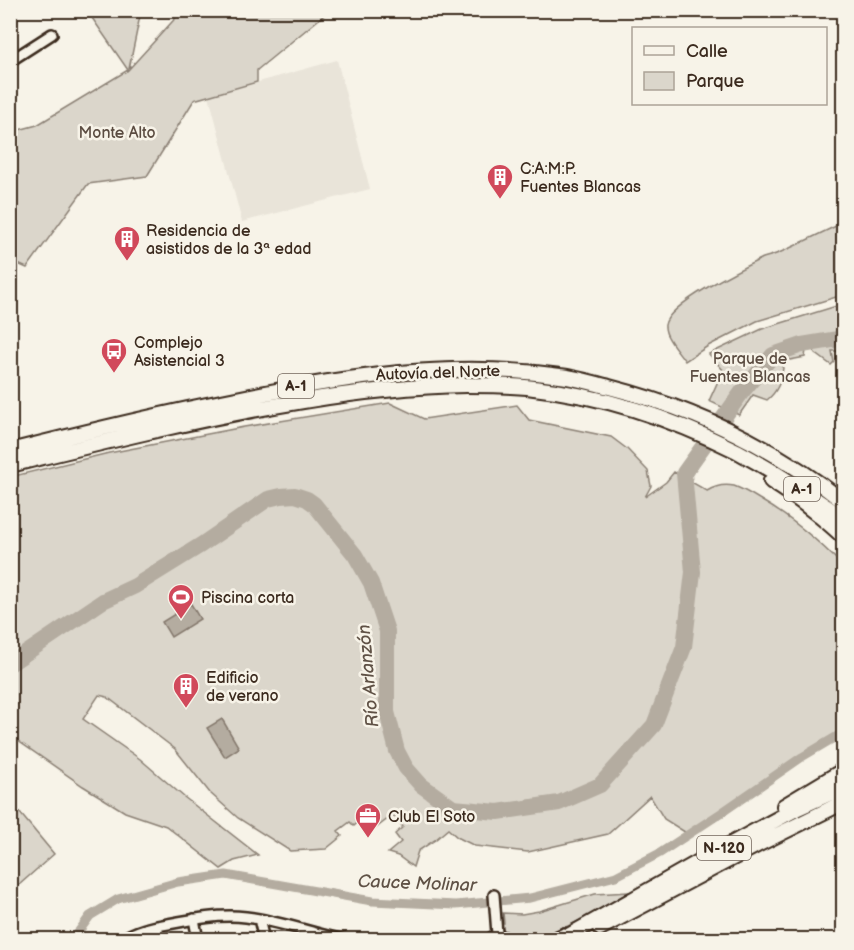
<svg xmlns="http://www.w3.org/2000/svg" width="854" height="950" viewBox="0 0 854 950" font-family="'Balsamiq Sans',sans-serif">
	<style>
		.built { fill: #e9e4d9 }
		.green { fill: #dbd6cb; stroke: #8b8074; stroke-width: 1.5 }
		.water { fill: #b4aca0; stroke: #84786c; stroke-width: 1.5 }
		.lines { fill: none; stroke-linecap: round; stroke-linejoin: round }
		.canal { stroke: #b4aca0; stroke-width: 9 }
		.river { stroke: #b4aca0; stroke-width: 16 }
		.minor-casing { stroke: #3b2a1e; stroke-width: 14 }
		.highway-casing { stroke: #3b2a1e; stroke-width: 18 }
		.minor { stroke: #f7f3e8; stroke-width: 9 }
		.highway { stroke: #f7f3e8; stroke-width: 14 }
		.labels { text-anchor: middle; stroke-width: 5; stroke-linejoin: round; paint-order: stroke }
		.shield { fill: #f7f3e8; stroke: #73665b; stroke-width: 1.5 }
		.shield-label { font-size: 15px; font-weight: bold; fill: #3b2a1e }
		.park-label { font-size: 16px; fill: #5b4c41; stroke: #f7f3e8 }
		.poi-label { font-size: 16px; fill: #3b2a1e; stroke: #f7f3e8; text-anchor: start }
		.street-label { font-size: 16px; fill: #3b2a1e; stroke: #f7f3e8 }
		.water-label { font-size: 18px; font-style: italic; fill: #5f5145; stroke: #f7f3e8 }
	</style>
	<rect width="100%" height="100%" fill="#f7f3e8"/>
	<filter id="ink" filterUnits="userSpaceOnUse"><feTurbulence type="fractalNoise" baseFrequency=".0167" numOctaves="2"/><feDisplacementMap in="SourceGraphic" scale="12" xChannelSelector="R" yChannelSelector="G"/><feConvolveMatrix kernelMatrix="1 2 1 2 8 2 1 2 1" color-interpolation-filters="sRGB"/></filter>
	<g filter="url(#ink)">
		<!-- built -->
		<path class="built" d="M337 60 370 189 242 222 209 96Z"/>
		<!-- green -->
		<path class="green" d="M98 11H141L129 69 182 11H329L257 70V82L194 100 147 176 88 184 27 268 11 261V132L37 125 128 70 90 15Z
			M843 223V295L757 321 708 346 685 361C679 352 664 337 665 325 668 304 744 267 763 258 769 256 775 255 781 252 802 243 822 232 843 223Z
			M843 304V360L837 351H832L834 362 831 365 815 353 812 348 806 350 805 357 790 360 783 354 777 360 783 368C781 381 778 391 767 400L753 395 739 415 709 401 723 370 709 354 762 329Z
			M390 403 424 419 517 405 529 420 611 437 627 449 648 471 651 486 645 497 666 482 674 472 707 491C715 486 725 484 734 486 743 489 751 494 759 499 790 517 819 541 844 567L843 732 802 757 688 834 664 819 650 796 608 834 528 852 475 846 457 837 448 829 435 840 418 851 413 867 398 856 388 853 401 842 395 834 403 827 393 815 372 831 362 819 354 826 350 822 338 831 342 836 326 849 290 851 238 818 210 793 175 749 107 697 99 695 83 719 140 759 184 797 258 855 234 861 221 869 166 826 125 812 83 786 11 736 10 477 109 453 244 427Z
			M10 801 54 854 11 892H10Z
			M629 892 587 917 547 936 533 938 508 934 503 929 501 923H504L503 913 522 914 539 911 595 894Z"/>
		<!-- water -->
		<path class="water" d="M191 604 200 619 171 637 162 622Z
			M222 719 239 748 225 757 207 728Z"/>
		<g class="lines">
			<!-- canal -->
			<path class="canal" d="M75 940 79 931 90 916 118 899 178 882 226 875 372 901 456 905 530 898 616 876 660 853 721 813 802 757 844 732"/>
			<!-- river -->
			<path class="river" d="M10 664 103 601 135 586 201 545 268 499 281 496 295 495 307 499 314 504 355 555 371 583 387 631V712L397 751 406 768 421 785 453 808 498 812 559 803 600 785 654 725 684 647 693 572 684 473 742 392 773 355 802 345 844 338"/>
			<!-- minor casing -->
			<g class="minor-casing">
				<path id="minor" d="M10 61 52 34
					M494 895 497 934
					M194 919 198 940
					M259 919 264 940
					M157 926 160 940
					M121 940C136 930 151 927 168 924 194 919 220 914 246 917 279 921 311 933 344 940
					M489 940C497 931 502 937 511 940
					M549 940 564 933"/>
			</g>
			<!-- highway casing -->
			<g class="highway-casing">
				<path id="highway" d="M10 451C85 432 160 414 236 399 342 377 452 360 560 376 577 378 593 383 609 387 695 409 774 447 844 502
					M10 465C108 441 205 417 303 401 357 392 411 386 466 385 489 385 512 385 534 388 605 396 673 419 737 451 765 466 792 483 818 501 827 507 836 513 844 520
					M771 481C797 497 821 516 844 537
					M784 806 844 770
					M600 928 757 845 844 802
					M561 940 718 851 796 809 844 787"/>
			</g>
			<!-- minor -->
			<use href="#minor" class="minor"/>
			<!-- highway -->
			<use href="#highway" class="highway"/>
		</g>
	</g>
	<!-- icons -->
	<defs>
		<g id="building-pin" transform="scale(1.35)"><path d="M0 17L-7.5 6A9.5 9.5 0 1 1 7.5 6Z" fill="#d1495b" stroke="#f7f3e8"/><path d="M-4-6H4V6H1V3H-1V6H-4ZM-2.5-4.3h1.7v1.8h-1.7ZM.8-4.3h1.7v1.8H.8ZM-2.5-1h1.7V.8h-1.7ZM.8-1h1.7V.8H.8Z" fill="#fff"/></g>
		<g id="bus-pin" transform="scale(1.35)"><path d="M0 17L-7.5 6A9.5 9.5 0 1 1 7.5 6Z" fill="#d1495b" stroke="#f7f3e8"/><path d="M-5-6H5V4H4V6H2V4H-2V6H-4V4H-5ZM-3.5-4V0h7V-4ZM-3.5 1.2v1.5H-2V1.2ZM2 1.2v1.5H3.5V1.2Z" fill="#fff"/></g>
		<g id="stadium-pin" transform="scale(1.35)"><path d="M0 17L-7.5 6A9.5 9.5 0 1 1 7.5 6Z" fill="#d1495b" stroke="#f7f3e8"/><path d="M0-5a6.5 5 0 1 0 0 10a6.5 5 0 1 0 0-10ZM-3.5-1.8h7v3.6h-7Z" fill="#fff"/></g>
		<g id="office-pin" transform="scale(1.35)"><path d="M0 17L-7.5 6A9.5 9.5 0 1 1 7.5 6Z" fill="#d1495b" stroke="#f7f3e8"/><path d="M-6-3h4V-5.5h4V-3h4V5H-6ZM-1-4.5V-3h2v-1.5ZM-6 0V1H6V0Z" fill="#fff"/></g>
	</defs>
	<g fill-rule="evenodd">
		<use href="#building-pin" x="500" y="177"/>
		<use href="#building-pin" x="127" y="239"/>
		<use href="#bus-pin" x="114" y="351"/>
		<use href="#stadium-pin" x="181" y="597"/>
		<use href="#building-pin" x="186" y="686"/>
		<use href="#office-pin" x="368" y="816"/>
	</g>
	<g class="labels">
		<!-- shield labels -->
		<g class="shield">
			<rect x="278" y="374" width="36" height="24" rx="4.5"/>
			<rect x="784" y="477" width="36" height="24" rx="4.5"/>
			<rect x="697" y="836" width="54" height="24" rx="4.5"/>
		</g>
		<g class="shield-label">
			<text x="296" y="391">A-1</text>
			<text x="802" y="494">A-1</text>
			<text x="724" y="853">N-120</text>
		</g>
		<!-- park labels -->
		<g class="park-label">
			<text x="117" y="138">Monte Alto</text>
			<text x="750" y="364">Parque de<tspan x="750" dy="18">Fuentes Blancas</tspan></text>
		</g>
		<!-- poi labels -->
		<g class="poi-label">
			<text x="520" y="174">C:A:M:P.<tspan x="520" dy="18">Fuentes Blancas</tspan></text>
			<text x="146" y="236">Residencia de<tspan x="146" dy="18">asistidos de la 3ª edad</tspan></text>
			<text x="134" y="348">Complejo<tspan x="134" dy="18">Asistencial 3</tspan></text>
			<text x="201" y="603">Piscina corta</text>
			<text x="206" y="683">Edificio<tspan x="206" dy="18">de verano</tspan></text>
			<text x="388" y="822">Club El Soto</text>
		</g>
		<!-- street labels -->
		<g class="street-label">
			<text transform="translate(438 372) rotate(-2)" y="6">Autovía del Norte</text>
		</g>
		<!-- water labels -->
		<g class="water-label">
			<text transform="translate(368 676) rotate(-95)" y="6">Río Arlanzón</text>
			<text transform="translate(417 883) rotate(2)" y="6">Cauce Molinar</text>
		</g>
	</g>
	<!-- margin -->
	<rect width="854" height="950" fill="none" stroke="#f7f3e8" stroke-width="36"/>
	<rect x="18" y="18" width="818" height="914" fill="none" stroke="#3b2a1e" stroke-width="2" filter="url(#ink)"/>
	<!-- legend -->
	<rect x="632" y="27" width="195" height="78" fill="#f7f3e8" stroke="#aca397" stroke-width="1.5"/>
	<rect x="644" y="46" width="30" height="9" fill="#f7f3e8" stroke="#aca397" stroke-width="1.5"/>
	<text x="686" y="57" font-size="18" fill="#3b2a1e">Calle</text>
	<rect x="644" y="72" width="30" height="18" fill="#dbd6cb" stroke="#aca397" stroke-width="1.5"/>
	<text x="686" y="87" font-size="18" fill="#3b2a1e">Parque</text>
</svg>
